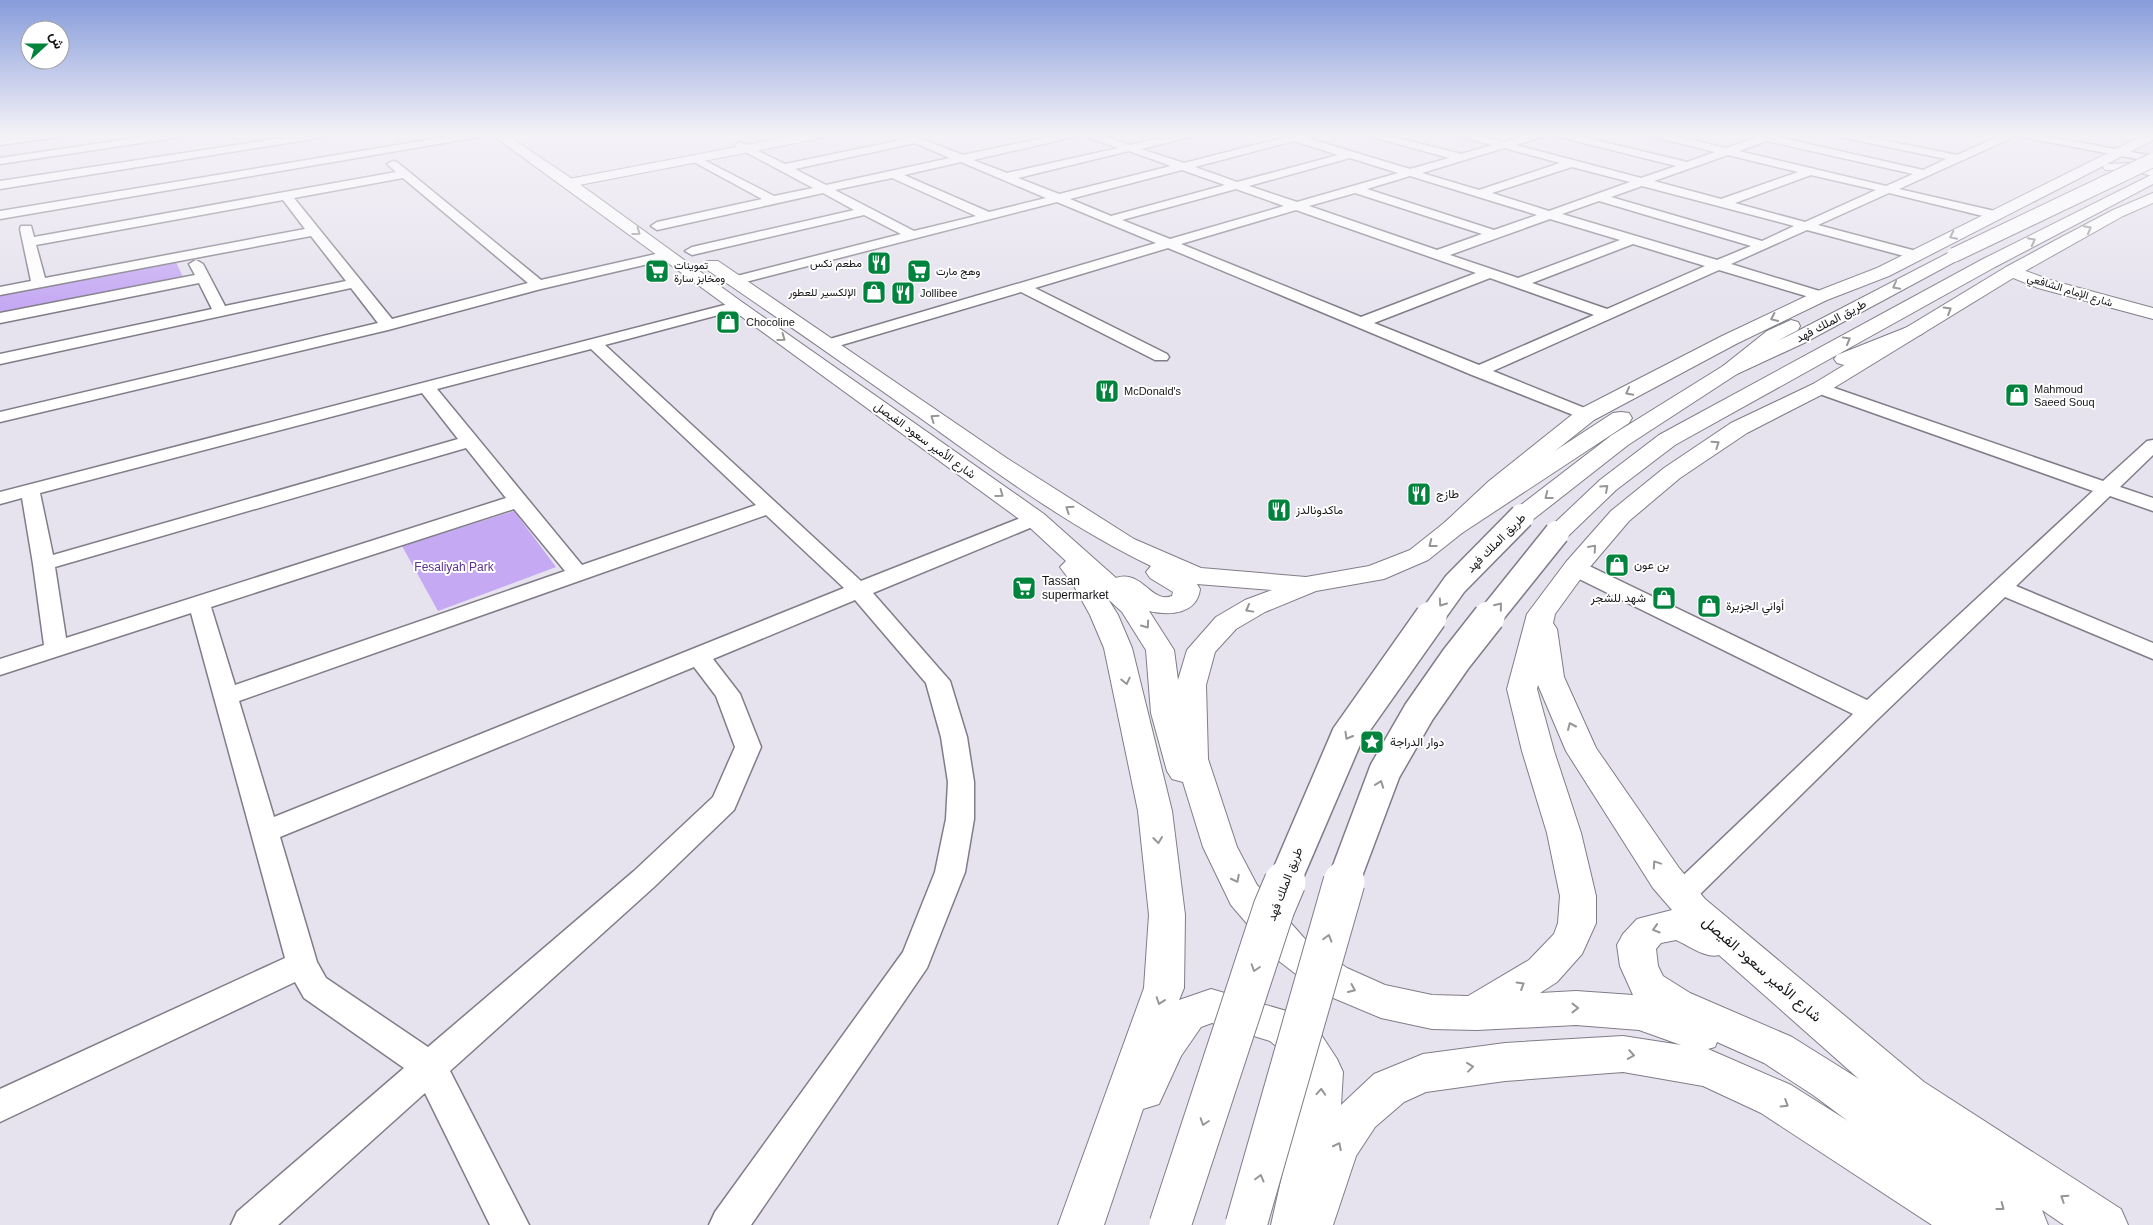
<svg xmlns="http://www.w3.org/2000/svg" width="2153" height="1225" viewBox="0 0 2153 1225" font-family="Helvetica,Vazirmatn,sans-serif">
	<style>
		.green { fill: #c5a9f3 }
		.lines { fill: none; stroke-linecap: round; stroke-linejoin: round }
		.street-casing { stroke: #817d88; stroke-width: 3 }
		.secondary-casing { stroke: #817d88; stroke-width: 2 }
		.primary-casing { stroke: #817d88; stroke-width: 2 }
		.highway-casing { stroke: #817d88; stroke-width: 2 }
		.street { fill: #fff; fill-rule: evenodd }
		.secondary { fill: #fff; fill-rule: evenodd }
		.primary { fill: #fff; fill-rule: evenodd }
		.highway { fill: #fff; fill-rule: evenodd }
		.highway-bridge-far3-casing { stroke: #817d88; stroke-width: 16; stroke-linecap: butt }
		.highway-bridge-far2-casing { stroke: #817d88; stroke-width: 27; stroke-linecap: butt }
		.highway-bridge-far1-casing { stroke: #817d88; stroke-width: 34; stroke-linecap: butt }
		.highway-bridge-casing { stroke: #817d88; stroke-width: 43; stroke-linecap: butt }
		.highway-bridge-far3 { stroke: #fff; stroke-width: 14 }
		.highway-bridge-far2 { stroke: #fff; stroke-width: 24 }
		.highway-bridge-far1 { stroke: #fff; stroke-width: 31 }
		.highway-bridge { stroke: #fff; stroke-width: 41 }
		.oneway { stroke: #969698 }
		.labels { text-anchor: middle; stroke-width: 4; stroke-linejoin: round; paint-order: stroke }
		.far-poi-label { font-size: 11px; fill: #161519; stroke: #fff; text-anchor: start }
		.far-street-label { font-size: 11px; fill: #161519; stroke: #fff }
		.street-label { font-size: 12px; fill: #161519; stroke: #fff }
		.poi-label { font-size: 12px; fill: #161519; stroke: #fff; text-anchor: start }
		.park-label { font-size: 12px; fill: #5d3191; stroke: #fff }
		.near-street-label { font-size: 15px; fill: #161519; stroke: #fff }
	</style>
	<rect width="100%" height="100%" fill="#e6e2ee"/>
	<!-- green -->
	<path class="green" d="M176 262 183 277 0 314V296Z
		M514 511 556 567 438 611 402 546Z"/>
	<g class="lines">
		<!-- street casing -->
		<g class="street-casing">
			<path id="street" d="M39 134H63L58 137 0 145V139Z
				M163 134H186L181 137 0 164V158Z
				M308 134H330L325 137 0 189V181Z
				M463 134H484L479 137 0 219V211Z
				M1062 134H1079L1074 137 973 160 1007 173 1118 148 1085 136 1084 134H1098L1130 145 1178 134H1195L1194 136 1141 149 1184 163 1286 137 1291 134H1316L1315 136 1307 138 1410 169 1449 158 1369 136 1368 134H1383L1461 154 1492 145 1459 136 1458 134H1473L1504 142 1531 134H1546L1545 136 1516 145 1641 178 1676 166 1555 136 1554 134H1570L1687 162 1715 152 1650 136 1649 134H1665L1726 148 1755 138V134H1781L1778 137 1923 170 1946 159 1840 137 1835 134H1853L1957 155 2004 134H2034L2153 156V162L2016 136 1899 189 1999 212 2001 215 1999 218 1995 219 1889 193 1818 225 1920 252 1922 255 1920 258 1915 259 1807 230 1731 264 1826 293 1828 296 1826 299H1816L1719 270 1493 371 1592 411 1595 415 1592 419 1586 420 1472 375 1168 248 1035 288 1167 354 1169 357 1167 360H1155L1021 292 835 347H823L821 344 823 341 1156 243 1057 202 734 285 729 284 727 281 729 278 901 234 864 215 692 255 685 251 692 247 854 210 823 193 657 230 651 226 657 222 762 199 692 161 690 159 692 157 696 156 774 196 813 188 736 147 735 145 740 142 785 164 916 137 963 155ZM1294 141 1338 155 1237 182 1195 167ZM1767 141 1913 174 1886 186 1739 151ZM915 143 950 158 826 185 795 169ZM1504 148 1560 163 1479 190 1422 173ZM1129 151 1171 166 1059 194 1018 178ZM1728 155 1798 172 1721 199 1654 181ZM1350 158 1398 173 1297 202 1249 186ZM961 162 1046 198 989 212 904 175ZM1572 167 1630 182 1549 211 1492 193ZM1182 170 1225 185 1111 216 1070 199ZM1811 175 1876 190 1805 222 1735 203ZM1410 176 1537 215 1494 230 1367 189ZM892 178 976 216 914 231 835 190ZM1642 186 1794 226 1762 241 1611 197ZM1236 189 1284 206 1170 239 1122 220ZM1355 193 1482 234 1437 250 1309 206ZM1599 201 1751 246 1717 260 1562 214ZM1296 210 1476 273 1361 317 1181 244ZM1550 219 1620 240 1518 278 1450 255ZM1633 244 1705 266 1607 309 1532 283ZM1490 278 1594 315 1479 365 1374 323Z
				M393 161 397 162 541 280 669 251 676 255 674 258 541 289 388 330 0 422V412L378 323 351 288 0 364V354L212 309 199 283 0 323V313L195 275 189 264 196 260 203 264 225 306 346 281 311 236 0 295V287L31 281 20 229 21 226H31L34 237 396 172 387 164ZM403 178 528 283 392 319 294 198ZM283 200 305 229 45 278 36 245Z
				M736 302 741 303 743 306 741 309 605 345 861 581 1028 515 1035 513 1042 515 1045 519 1042 523 873 593 950 681 967 737 974 782V819L965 872 927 968 751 1225H709L715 1212 903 952 935 872 946 819 948 782 941 737 926 683 855 600 713 659 740 694 761 747 734 810 654 887 450 1071 529 1225H490L425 1093 278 1225H231L237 1212 404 1068 304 998 295 982 0 1122V1089L285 958 191 613 0 675V659L44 645 33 564 22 498 0 504V492ZM591 349 756 505 582 565 437 389ZM422 393 458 439 53 555 40 493ZM466 448 506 498 66 638 55 567ZM514 509 565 571 235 685 211 607ZM766 515 844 588 274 817 239 701ZM694 667 716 696 735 747 713 797 634 871 428 1047 326 978 317 962 280 837Z
				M1820 383 2103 481 2147 441 2153 440V455L2120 487 2153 498V511L2110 496 2016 586 2153 643V659L2005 597 1879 718 1691 903 1681 907 1671 903 1666 895 1671 887 1853 714 1567 573 1564 568 1567 563 1575 562 1583 563 1867 700 2093 491 1814 392 1812 388 1814 384Z"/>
		</g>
		<!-- secondary casing -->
		<g class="secondary-casing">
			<path id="secondary" d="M804 134H828L822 138 569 187 564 186 562 183 564 180 569 179Z
				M2012 266 2050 280 2153 308V319L2038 288 2006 275 2004 271 2006 267Z"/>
		</g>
		<!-- primary casing -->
		<g class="primary-casing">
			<path id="primary" d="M491 134H505L574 180 742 302 1044 514 1116 578C1142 569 1151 604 1172 596L1173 592 1150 578 1146 572 1151 566C1072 528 1001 476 930 425 856 372 781 320 706 269L704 265 706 261H718L1008 459 1134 539 1201 568 1306 577 1369 566 1410 550 1444 523 1489 481 1578 410 1722 336 1815 292 1877 268 2146 134H2153V140L2107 164 2131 163 2153 168V176L2131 171 2105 170 2103 167 2105 165 1889 276 1827 300 1736 344 1594 420 1505 491 1462 533 1428 560 1384 579 1316 591 1265 612 1236 629 1215 652 1206 685 1208 759 1237 847 1257 885 1305 939 1347 968 1385 985 1432 995 1468 996 1529 960 1554 934 1558 923 1560 896 1547 833 1522 751 1507 689 1527 614 1566 562 1611 511 1664 468 1731 423 1813 384 2006 267 2056 240 2113 210 2153 193V203L2123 216 2018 275 1827 392 1747 433 1680 478 1629 521 1584 574 1555 614 1553 623 1557 629 1564 677 1596 748 1679 868 1705 899 1924 1082 2121 1209 2128 1225H2064L2042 1210 2048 1225H1932L1761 1113 1703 1086 1623 1072 1505 1081 1426 1092 1404 1102 1375 1127 1356 1156 1333 1225H1271L1300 1096 1301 1075 1292 1059 1270 1041 1212 1023 1201 1027 1181 1056 1159 1104 1143 1109 1104 1225H1058L1144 988 1149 915 1138 811 1104 648 1090 615 1074 586 1060 567 1066 561 1026 524ZM1197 584 1272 590 1245 600 1216 617 1187 650 1178 680 1174 650 1149 611C1170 616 1197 614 1200 589ZM1108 599 1122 612 1146 650 1151 713 1167 771 1172 779 1183 782 1203 847 1231 905 1279 961 1319 992 1381 1018 1432 1029 1477 1030 1576 1025 1639 1030 1681 1045 1623 1036 1505 1043 1423 1054 1374 1074 1341 1105 1343 1072 1337 1059 1320 1033 1297 1014 1211 989 1179 1000 1184 988 1185 915 1172 811 1132 648 1118 615ZM1538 685 1566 751 1653 888 1672 910 1637 919 1623 934 1617 945 1620 966 1633 995 1576 991 1540 993 1557 982 1582 954 1596 923V896L1581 833 1554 751 1537 689ZM1676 940C1688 945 1706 959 1719 955L1859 1079 1792 1037 1690 993 1663 976 1658 966 1656 949 1661 943ZM1717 1042 1764 1063 1813 1095 1848 1121 1791 1085 1708 1049 1715 1047Z
				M1791 320 1798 322 1800 326 1798 330 1781 339 1737 374 1730 376 1723 374 1720 370 1723 366 1767 331Z"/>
		</g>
		<!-- highway casing -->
		<g class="highway-casing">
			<path id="highway" d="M2153 174V184L1995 267 1675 445 1616 490 1566 538 1557 541 1548 538 1544 533 1600 480 1659 435 1983 259Z
				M1954 250 1960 251 1962 255 1960 259 1804 343 1737 374 1628 445 1531 521 1522 523 1513 521 1510 516 1513 511 1612 435 1723 366 1790 335Z
				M1915 324 1922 326 1924 330 1922 334 1851 363 1844 365 1837 363 1834 359 1837 355Z
				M1621 412 1629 413 1632 418 1629 423 1462 533 1453 535 1444 533 1441 528 1444 523 1613 413Z"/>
		</g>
		<!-- street -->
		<use href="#street" class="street"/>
		<!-- secondary -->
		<use href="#secondary" class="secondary"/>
		<!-- primary -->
		<use href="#primary" class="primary"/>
		<!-- highway -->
		<use href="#highway" class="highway"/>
		<!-- highway-bridge-far3 casing -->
		<g class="highway-bridge-far3-casing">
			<path id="highway-bridge-far3" d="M1954 255 2153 160"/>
		</g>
		<!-- highway-bridge-far2 casing -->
		<g class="highway-bridge-far2-casing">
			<path id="highway-bridge-far2" d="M1430 619 1455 584 1522 516
				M1488 619 1557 533"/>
		</g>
		<!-- highway-bridge-far1 casing -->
		<g class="highway-bridge-far1-casing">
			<path id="highway-bridge-far1" d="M1284 883 1347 736 1431 617
				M1343 883 1385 771 1419 712 1456 659 1489 617"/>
		</g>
		<!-- highway-bridge casing -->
		<g class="highway-bridge-casing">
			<path id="highway-bridge" d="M1170 1225 1274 908 1285 882
				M1246 1225 1344 882"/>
		</g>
		<!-- highway-bridge-far3 -->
		<use href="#highway-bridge-far3" class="highway-bridge-far3"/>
		<!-- highway-bridge-far2 -->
		<use href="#highway-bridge-far2" class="highway-bridge-far2"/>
		<!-- highway-bridge-far1 -->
		<use href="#highway-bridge-far1" class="highway-bridge-far1"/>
		<!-- highway-bridge -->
		<use href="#highway-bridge" class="highway-bridge"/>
	</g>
	<!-- one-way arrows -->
	<defs><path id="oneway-chevron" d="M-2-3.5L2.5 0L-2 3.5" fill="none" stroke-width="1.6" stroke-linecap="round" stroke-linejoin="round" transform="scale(1.25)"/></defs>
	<g class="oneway">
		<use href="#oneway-chevron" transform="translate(2088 229) rotate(-28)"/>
		<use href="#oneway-chevron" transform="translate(637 232) rotate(36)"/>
		<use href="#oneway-chevron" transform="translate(1953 236) rotate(154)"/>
		<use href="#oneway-chevron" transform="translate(2032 241) rotate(-27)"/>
		<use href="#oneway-chevron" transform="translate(1896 286) rotate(152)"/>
		<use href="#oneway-chevron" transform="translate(1948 310) rotate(-31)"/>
		<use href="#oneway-chevron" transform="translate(1774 318) rotate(155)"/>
		<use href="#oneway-chevron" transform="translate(782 338) rotate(36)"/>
		<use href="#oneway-chevron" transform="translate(1847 340) rotate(-29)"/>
		<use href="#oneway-chevron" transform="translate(1629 392) rotate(152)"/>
		<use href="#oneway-chevron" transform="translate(934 418) rotate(-145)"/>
		<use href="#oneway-chevron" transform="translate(1716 444) rotate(-34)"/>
		<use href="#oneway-chevron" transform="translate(1605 488) rotate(-42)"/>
		<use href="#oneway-chevron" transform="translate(1000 494) rotate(36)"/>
		<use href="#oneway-chevron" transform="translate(1548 496) rotate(142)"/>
		<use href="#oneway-chevron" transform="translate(1069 509) rotate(-146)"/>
		<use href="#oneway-chevron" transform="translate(1432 544) rotate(142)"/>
		<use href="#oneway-chevron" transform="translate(1593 548) rotate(-49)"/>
		<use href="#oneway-chevron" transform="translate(1442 603) rotate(125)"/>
		<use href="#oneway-chevron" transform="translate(1499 606) rotate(-51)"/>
		<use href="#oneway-chevron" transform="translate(1249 609) rotate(151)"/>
		<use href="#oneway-chevron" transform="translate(1146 625) rotate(55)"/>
		<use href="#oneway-chevron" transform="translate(1126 681) rotate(77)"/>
		<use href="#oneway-chevron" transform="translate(1571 726) rotate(-114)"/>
		<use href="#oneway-chevron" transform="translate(1348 736) rotate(120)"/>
		<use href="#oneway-chevron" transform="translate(1380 784) rotate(-70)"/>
		<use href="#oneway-chevron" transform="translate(1158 840) rotate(83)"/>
		<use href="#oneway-chevron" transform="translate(1656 864) rotate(-124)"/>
		<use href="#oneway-chevron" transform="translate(1236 879) rotate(63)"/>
		<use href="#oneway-chevron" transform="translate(1656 929) rotate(163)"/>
		<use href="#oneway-chevron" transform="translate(1328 938) rotate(-74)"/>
		<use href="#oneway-chevron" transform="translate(1255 968) rotate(108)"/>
		<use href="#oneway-chevron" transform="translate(1521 985) rotate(-31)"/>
		<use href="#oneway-chevron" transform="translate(1352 989) rotate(24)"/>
		<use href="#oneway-chevron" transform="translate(1160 1001) rotate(109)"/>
		<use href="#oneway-chevron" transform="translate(1575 1008)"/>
		<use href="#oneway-chevron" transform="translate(1631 1055) rotate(9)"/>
		<use href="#oneway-chevron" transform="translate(1470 1067) rotate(-7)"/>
		<use href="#oneway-chevron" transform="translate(1321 1092) rotate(-86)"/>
		<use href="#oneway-chevron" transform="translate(1785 1104) rotate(32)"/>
		<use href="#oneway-chevron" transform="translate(1204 1122) rotate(108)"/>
		<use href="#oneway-chevron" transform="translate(1338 1146) rotate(-63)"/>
		<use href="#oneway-chevron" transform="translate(1260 1178) rotate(-75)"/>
		<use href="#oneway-chevron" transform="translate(2064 1198) rotate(-147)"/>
		<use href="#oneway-chevron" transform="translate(2001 1207) rotate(37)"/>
	</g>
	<!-- sky -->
	<linearGradient id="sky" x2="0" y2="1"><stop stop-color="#879cdb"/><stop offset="0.44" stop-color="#f4f2f7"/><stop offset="1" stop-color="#f4f2f7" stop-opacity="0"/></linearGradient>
	<rect width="2153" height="305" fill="url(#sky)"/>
	<!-- icons -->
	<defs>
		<g id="restaurant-square" transform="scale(1.25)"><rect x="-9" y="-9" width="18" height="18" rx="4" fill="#00833d" stroke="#fff"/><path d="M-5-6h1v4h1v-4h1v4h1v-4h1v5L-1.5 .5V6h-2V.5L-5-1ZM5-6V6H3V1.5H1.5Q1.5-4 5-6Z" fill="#fff"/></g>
		<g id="supermarket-square" transform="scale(1.25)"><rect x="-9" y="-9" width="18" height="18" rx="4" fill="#00833d" stroke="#fff"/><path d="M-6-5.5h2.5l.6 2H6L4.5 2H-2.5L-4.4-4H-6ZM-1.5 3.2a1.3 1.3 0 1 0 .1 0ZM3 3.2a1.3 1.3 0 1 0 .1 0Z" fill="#fff"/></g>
		<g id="shop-square" transform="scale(1.25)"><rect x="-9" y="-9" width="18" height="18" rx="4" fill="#00833d" stroke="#fff"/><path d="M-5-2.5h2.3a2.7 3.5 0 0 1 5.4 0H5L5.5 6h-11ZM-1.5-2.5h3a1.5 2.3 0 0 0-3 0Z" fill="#fff"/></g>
		<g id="sight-square" transform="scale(1.25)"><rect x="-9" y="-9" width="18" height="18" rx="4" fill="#00833d" stroke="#fff"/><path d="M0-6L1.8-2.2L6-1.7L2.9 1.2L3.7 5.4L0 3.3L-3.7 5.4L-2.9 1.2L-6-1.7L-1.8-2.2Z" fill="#fff"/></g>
	</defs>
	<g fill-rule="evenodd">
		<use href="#restaurant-square" x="879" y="263"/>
		<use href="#supermarket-square" x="657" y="271"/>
		<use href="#supermarket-square" x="919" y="271"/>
		<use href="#shop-square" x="874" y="292"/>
		<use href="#restaurant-square" x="903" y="293"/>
		<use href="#shop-square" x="728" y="322"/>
		<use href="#restaurant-square" x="1107" y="391"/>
		<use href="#shop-square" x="2017" y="395"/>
		<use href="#restaurant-square" x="1419" y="494"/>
		<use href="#restaurant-square" x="1279" y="510"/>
		<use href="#shop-square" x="1617" y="565"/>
		<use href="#supermarket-square" x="1024" y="588"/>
		<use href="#shop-square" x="1664" y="598"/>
		<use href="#shop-square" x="1709" y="606"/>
		<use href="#sight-square" x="1372" y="742"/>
	</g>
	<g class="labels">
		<!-- far-poi labels -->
		<g class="far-poi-label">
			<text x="862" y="267" text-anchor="end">مطعم نكس</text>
			<text x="674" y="269">تموينات<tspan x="674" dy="13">ومخابز سارة</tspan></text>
			<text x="936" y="275">وهج مارت</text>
			<text x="856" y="296" text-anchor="end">الإلكسير للعطور</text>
			<text x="920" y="297">Jollibee</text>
			<text x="746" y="326">Chocoline</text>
			<text x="2034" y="393">Mahmoud<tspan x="2034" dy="13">Saeed Souq</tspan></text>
			<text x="1124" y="395">McDonald's</text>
		</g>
		<!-- far-street labels -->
		<g class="far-street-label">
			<text transform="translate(2070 290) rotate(17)" y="4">شارع الإمام الشافعي</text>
		</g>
		<!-- street labels -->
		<g class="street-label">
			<text transform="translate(1831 321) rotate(-28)" y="4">طريق الملك فهد</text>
			<text transform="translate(925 440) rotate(36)" y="4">شارع الأمير سعود الفيصل</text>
			<text transform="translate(1496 543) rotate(-45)" y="4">طريق الملك فهد</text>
			<text transform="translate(1285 884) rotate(-69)" y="4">طريق الملك فهد</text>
		</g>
		<!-- poi labels -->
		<g class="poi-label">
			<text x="1436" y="498">طازج</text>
			<text x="1296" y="514">ماكدونالدز</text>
			<text x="1634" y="569">بن عون</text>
			<text x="1042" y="585">Tassan<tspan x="1042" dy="14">supermarket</tspan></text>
			<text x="1646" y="602" text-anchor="end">شهد للشجر</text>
			<text x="1726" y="610">أواني الجزيرة</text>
			<text x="1390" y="746">دوار الدراجة</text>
		</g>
		<!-- park labels -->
		<g class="park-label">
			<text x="454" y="571">Fesaliyah Park</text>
		</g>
		<!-- near-street labels -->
		<g class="near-street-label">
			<text transform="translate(1762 969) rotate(41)" y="5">شارع الأمير سعود الفيصل</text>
		</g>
	</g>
	<!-- north arrow -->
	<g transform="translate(45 45) rotate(69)"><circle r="24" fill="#ffffff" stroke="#a2a1a3"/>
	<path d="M0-4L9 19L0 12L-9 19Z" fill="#00833d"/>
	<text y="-8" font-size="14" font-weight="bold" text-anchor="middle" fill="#161519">ش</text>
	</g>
</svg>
